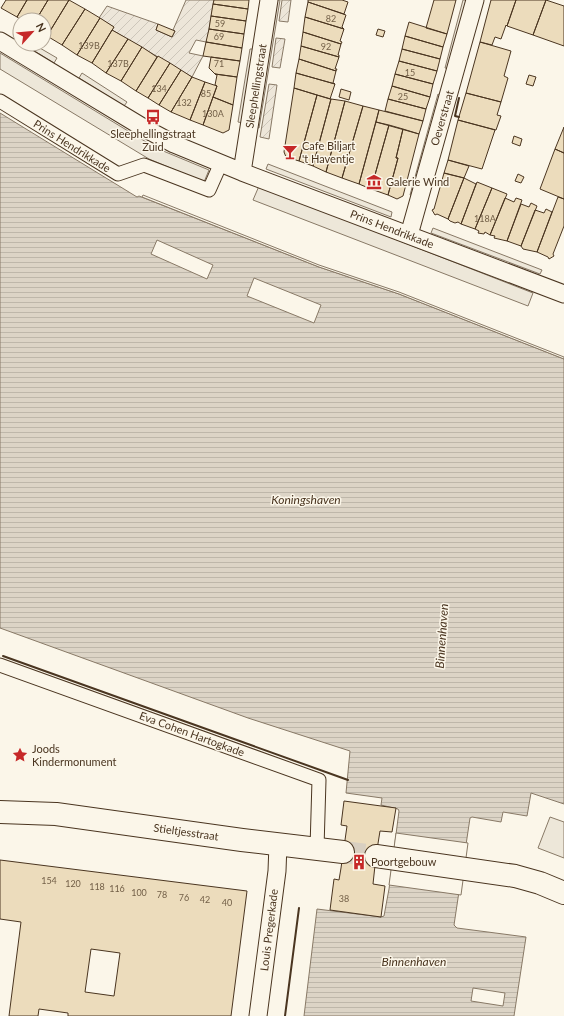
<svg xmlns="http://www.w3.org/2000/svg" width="564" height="1016" viewBox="0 0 564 1016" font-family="Lato,sans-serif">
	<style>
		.garden { fill: url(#garden-furrows); stroke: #887966 }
		.parking { fill: #ede7d9; stroke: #887966 }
		.water { fill: url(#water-rules); stroke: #887966 }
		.pier { fill: #fbf6e9; stroke: #887966 }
		.building { fill: #ecdcbc; stroke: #4a3520; fill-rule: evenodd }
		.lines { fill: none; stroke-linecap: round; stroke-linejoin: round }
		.tertiary-tunnel { stroke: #d8cfc1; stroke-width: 22; stroke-dasharray: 22 11; stroke-linecap: butt }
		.pedestrian-casing { stroke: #4a3520; stroke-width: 15 }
		.minor-casing { stroke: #4a3520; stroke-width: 19 }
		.tertiary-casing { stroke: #4a3520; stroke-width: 24 }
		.pedestrian { stroke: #fbf6e9; stroke-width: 13 }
		.minor { stroke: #fbf6e9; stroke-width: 17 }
		.tertiary { stroke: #fbf6e9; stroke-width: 22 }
		.wall { stroke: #4a3520; stroke-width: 2 }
		.labels { text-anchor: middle; stroke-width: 3; stroke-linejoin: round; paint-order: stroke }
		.number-label { font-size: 9px; fill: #725f47 }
		.street-label { font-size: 11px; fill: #4a3520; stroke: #fbf6e9 }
		.poi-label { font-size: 11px; fill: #4a3520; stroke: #fbf6e9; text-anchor: start }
		.water-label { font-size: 12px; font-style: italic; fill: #4a3520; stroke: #fbf6e9 }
	</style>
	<defs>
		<pattern id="garden-furrows" width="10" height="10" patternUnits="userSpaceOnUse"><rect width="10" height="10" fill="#ede6d9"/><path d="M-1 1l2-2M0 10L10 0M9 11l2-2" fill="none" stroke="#cdc6ba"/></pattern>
		<pattern id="water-rules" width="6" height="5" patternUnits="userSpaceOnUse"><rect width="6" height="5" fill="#dcd4c6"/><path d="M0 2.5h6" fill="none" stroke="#beb7aa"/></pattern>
	</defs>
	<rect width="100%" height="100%" fill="#fbf6e9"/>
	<!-- garden -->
	<path class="garden" d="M186 0H214L207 41 206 42 196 40 189 53 203 56 192 77 112 30 114 27 99 18 107 6 158 24 156 30 172 37 175 31 173 30Z
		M282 0H291L288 22 279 21Z
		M276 38 285 39 280 68 272 67Z
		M269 84 277 85 269 139 260 137Z"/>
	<!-- parking -->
	<path class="parking" d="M274 0H280L259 128 254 127Z
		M463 0H469L450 69 445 68Z
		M23 44H33L57 58 54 63Z
		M250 49H255L243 123 238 122Z
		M0 53 156 148 209 170 204 182 149 159 0 69Z
		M82 73 127 102 124 106 79 78Z
		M438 94 442 96 415 196 410 195Z
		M268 164 392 212 391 217 266 169Z
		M259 186 533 293 528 306 253 200Z
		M433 228 542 270 540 274 431 233Z
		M550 817 564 822V858L538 848Z"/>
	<!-- water -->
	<path class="water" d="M0 113 137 197 139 196 319 267 399 294 564 359V804L531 793 527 816 503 812 501 822 472 817 470 818 454 925 457 928 526 937 514 1016H304L317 909 381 917 384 916 389 889 399 811 398 809 381 805 382 798 346 793 350 751 248 718 0 628Z"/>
	<!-- pier -->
	<path class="pier" d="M143 195 319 265 399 292 564 357V359L399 294 319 267 142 197Z
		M157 240 213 265 207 279 151 254Z
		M254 278 321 305 314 323 247 296Z
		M396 833 468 843 461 895 389 885Z
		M473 988 505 993 503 1006 471 1001Z"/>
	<!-- building -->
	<path class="building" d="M6 0H27L17 17 1 8Z
		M27 0H48L36 20H21L17 17Z
		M48 0H69L47 36 44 34V20H36Z
		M69 0 85 9 62 45 47 36Z
		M214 0H249L248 9 213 4Z
		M308 0H342L348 2 344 14 308 2Z
		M434 0H456L447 34 426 28Z
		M491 0H516L507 26 506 25 501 39 495 37 492 45 480 42Z
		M516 0H546L533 35 507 26Z
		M546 0 564 6V46L533 35Z
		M308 2 346 15 342 27 344 29 305 17Z
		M213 4 248 9 246 21 211 16Z
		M85 9 100 18 77 55 62 45Z
		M211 16 246 21 244 34 209 29Z
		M305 17 344 29 340 41 342 42 341 44 303 32Z
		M100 18 114 27 92 63 77 55Z
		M409 22 447 34 443 47 405 36Z
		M158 24 175 31 172 37 156 30Z
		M209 29 244 34 242 48 206 42Z
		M378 29 385 31 383 37 376 35Z
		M112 30 128 39 106 73 92 63Z
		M303 32 341 44 338 55H339V57L301 46Z
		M405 36 443 47 440 59 402 49Z
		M128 39 142 47 121 81 106 73Z
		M206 42 242 48 240 61 203 56Z
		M480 42 511 51 504 76 508 78 501 102 466 93Z
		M301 46 339 57 335 69H337L336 71 299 59Z
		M142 47 157 57 136 91 121 81Z
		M402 49 440 59 437 71 399 61Z
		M158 56 170 63 148 98 136 91Z
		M211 57 240 61 237 77 215 74 209 68Z
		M299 59 336 71 333 83 335 84 296 73Z
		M399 61 437 71 433 84 395 74Z
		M170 63 181 70 159 105 148 98Z
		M181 70 192 77 171 112 159 105Z
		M296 73 335 84 330 99 294 88Z
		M215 74 237 77 233 105 213 97 217 86 215 85 217 75Z
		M395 74 433 84 430 97 392 86Z
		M529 75 536 77 533 86 526 84Z
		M192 77 205 82 190 120 171 112Z
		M205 82 217 86 203 125 190 120Z
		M392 86 430 97 426 109 388 99Z
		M294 88 317 95 299 161 286 157 284 152Z
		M341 89 351 92 349 100 339 97Z
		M466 93 501 102 497 115 501 116 496 130 458 120Z
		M317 95 331 99 313 166 299 161Z
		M213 97 233 105 229 130 223 133 203 125Z
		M331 99 345 101 326 172 313 166Z
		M388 99 426 109 423 121 385 111Z
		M345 101 363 106 342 178 326 172Z
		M363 106 379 110 359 184 342 178Z
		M379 110 423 121 419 134 376 122Z
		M458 120 495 130 482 169 448 160Z
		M376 122 389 125 371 189 359 184Z
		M389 125 403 129 396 158H398L388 195 371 189Z
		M564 127V153L555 149Z
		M403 129 419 134 403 196 397 199 388 195 398 158H396Z
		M514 136 522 139 520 146 512 143Z
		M555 149 564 153V199L540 189Z
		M448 160 469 166 464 178 444 173Z
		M444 173 464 178 448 219 437 214 435 215 432 210 434 209Z
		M518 174 524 177 521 183 515 181Z
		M464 178 476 184 461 224 458 222 455 223 450 221 448 219Z
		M477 182 492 188 475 229 461 224Z
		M492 188 507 194 490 235 485 232 484 234 478 233 479 231 475 229Z
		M558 197 564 199V226L553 254 554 256 549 259 548 257 537 252Z
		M505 198 514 202 516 198 522 200 507 241 494 238 495 236 490 235Z
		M531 203 537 206 521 246 507 241 521 204 529 207Z
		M546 209 552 212 537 252 523 249 521 246 535 210 544 213Z
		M344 801 396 808 392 832 380 831 376 856 373 884 385 886 381 917 330 910 334 879 339 880 341 868 347 826 341 825Z
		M0 860 247 891 231 1016H68V1013L39 1009 38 1016H9L21 922 0 919ZM91 949 120 953 114 996 85 992Z"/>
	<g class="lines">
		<!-- tertiary-tunnel -->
		<path class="tertiary-tunnel" d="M343 852 376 856"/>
		<!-- pedestrian casing -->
		<g class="pedestrian-casing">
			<path id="pedestrian" d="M0 101 118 174 144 165 209 190 221 163
				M0 665 319 780 317 848"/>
		</g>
		<!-- minor casing -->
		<g class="minor-casing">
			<path id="minor" d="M0 41 144 128 174 144 242 172 564 294
				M242 172 269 0
				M409 235 475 0
				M258 1016 277 871 278 844"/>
		</g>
		<!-- tertiary casing -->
		<g class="tertiary-casing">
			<path id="tertiary" d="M0 812 56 814 242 840 343 852
				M376 856 515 876 540 883 564 893"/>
		</g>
		<!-- pedestrian -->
		<use href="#pedestrian" class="pedestrian"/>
		<!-- minor -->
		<use href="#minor" class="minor"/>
		<!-- tertiary -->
		<use href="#tertiary" class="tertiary"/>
		<!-- wall -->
		<path class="wall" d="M459 98 455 116 459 117
			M3 656 348 780
			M285 1016 299 908"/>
	</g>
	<!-- icons -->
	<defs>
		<g id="bus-bare" transform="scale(1.2)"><path d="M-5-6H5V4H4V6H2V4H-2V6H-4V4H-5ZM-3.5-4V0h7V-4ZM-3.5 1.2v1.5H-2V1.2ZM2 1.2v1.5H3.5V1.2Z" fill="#c62828" stroke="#fbf6e9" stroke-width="2.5" paint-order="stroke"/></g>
		<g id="bar-bare" transform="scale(1.2)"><path d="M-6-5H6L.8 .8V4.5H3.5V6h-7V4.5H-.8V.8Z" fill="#c62828" stroke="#fbf6e9" stroke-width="2.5" paint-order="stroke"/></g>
		<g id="museum-bare" transform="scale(1.2)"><path d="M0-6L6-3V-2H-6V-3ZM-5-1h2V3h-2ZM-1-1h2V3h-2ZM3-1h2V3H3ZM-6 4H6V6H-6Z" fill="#c62828" stroke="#fbf6e9" stroke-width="2.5" paint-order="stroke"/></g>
		<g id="sight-bare" transform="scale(1.2)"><path d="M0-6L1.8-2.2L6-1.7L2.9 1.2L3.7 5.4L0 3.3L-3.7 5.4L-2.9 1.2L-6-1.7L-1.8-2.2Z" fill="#c62828" stroke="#fbf6e9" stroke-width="2.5" paint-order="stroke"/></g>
		<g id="building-bare" transform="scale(1.2)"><path d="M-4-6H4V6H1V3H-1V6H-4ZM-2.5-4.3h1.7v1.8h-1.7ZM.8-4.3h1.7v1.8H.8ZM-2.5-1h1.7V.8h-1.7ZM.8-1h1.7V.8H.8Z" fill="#c62828" stroke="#fbf6e9" stroke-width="2.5" paint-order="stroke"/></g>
	</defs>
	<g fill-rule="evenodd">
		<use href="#bus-bare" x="153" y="117"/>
		<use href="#bar-bare" x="290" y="152"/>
		<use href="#museum-bare" x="374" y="182"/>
		<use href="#sight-bare" x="20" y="755"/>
		<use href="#building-bare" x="359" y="862"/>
	</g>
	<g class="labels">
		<!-- number labels -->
		<g class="number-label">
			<text x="331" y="22">82</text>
			<text x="220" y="27">59</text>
			<text x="219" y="40">69</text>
			<text x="89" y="49">139B</text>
			<text x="326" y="50">92</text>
			<text x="118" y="67">137B</text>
			<text x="219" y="67">71</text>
			<text x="410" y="76">15</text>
			<text x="159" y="92">134</text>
			<text x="206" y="97">85</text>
			<text x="403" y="100">25</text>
			<text x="184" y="106">132</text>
			<text x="213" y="117">130A</text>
			<text x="485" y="222">118A</text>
			<text x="49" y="884">154</text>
			<text x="73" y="887">120</text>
			<text x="97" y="890">118</text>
			<text x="117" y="892">116</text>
			<text x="139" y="896">100</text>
			<text x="162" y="898">78</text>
			<text x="184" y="901">76</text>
			<text x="344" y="902">38</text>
			<text x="205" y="903">42</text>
			<text x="227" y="906">40</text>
		</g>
		<!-- street labels -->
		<g class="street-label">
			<text transform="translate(256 86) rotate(-81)" y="4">Sleephellingstraat</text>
			<text transform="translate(442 118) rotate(-74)" y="4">Oeverstraat</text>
			<text transform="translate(72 146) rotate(32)" y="4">Prins Hendrikkade</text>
			<text transform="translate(392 229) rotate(21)" y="4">Prins Hendrikkade</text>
			<text transform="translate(192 734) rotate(20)" y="4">Eva Cohen Hartogkade</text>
			<text transform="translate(186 832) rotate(8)" y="4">Stieltjesstraat</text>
			<text transform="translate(269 930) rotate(-83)" y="4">Louis Pregerkade</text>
		</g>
		<!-- poi labels -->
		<g class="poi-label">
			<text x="153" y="138" text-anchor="middle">Sleephellingstraat<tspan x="153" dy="13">Zuid</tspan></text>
			<text x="302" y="150">Cafe Biljart<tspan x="302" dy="13">'t Haventje</tspan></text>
			<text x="386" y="186">Galerie Wind</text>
			<text x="32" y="753">Joods<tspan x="32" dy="13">Kindermonument</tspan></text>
			<text x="371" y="866">Poortgebouw</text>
		</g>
		<!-- water labels -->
		<g class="water-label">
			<text x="306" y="504">Koningshaven</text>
			<text transform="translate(442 636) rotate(-86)" y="4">Binnenhaven</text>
			<text x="414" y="966">Binnenhaven</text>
		</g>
	</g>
	<!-- north arrow -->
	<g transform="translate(32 32) rotate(63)"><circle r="19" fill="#fbf6e9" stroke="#b4a999"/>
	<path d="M0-3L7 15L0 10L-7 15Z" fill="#c62828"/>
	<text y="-6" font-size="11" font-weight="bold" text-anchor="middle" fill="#4a3520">N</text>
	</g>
</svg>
